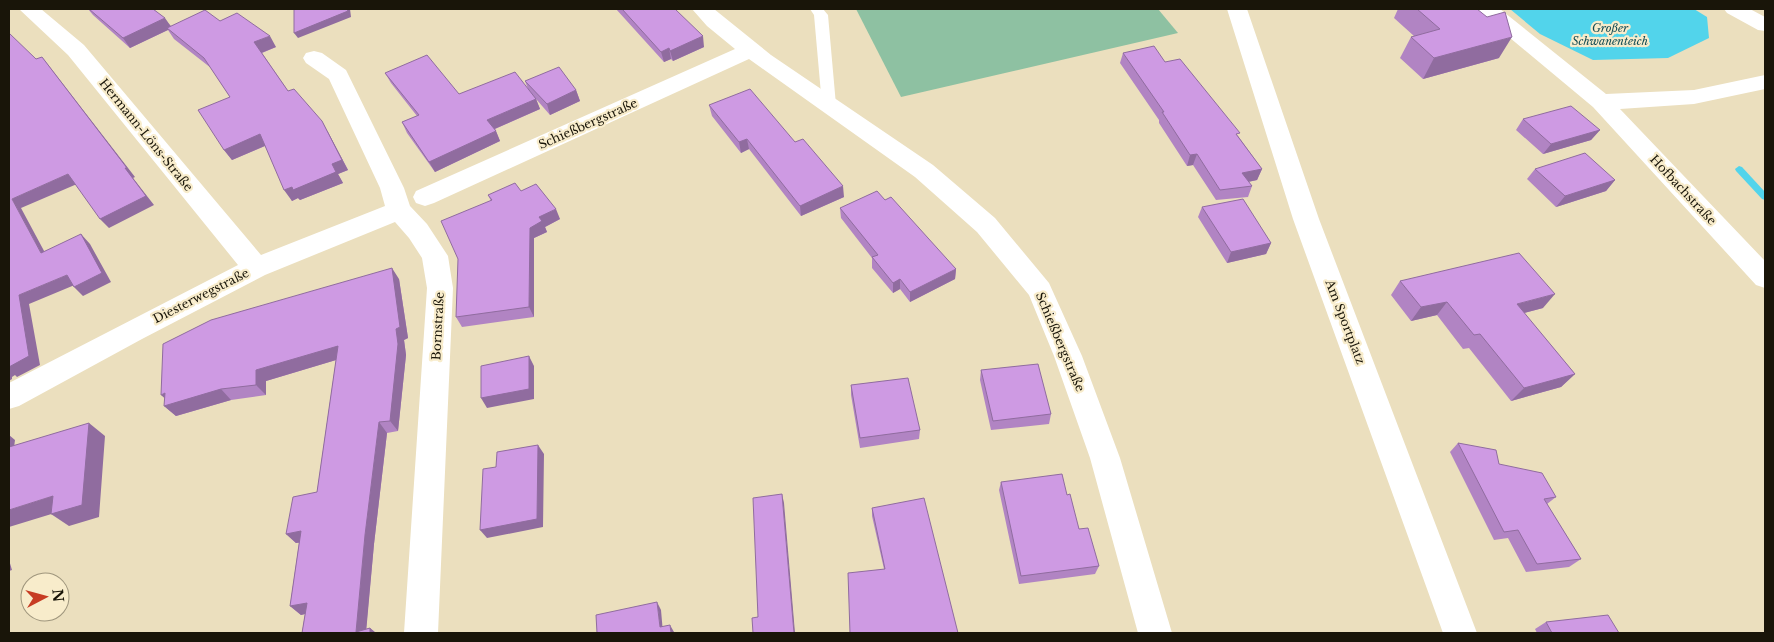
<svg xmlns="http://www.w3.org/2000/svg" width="1774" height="642" viewBox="0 0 1774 642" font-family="'Libre Baskerville',serif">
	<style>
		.green { fill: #8ec1a2 }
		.water { fill: #52d4eb }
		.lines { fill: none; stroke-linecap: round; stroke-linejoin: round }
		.stream { fill: #52d4eb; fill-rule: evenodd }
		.lane { fill: #fff; fill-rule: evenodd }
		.street { fill: #fff; fill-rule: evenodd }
		.wall { fill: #b184c3 }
		.shaded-wall { fill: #906c9f }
		.building { fill: #ce9ae3; stroke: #906c9f }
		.labels { text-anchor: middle; stroke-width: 4.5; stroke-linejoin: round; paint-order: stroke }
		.far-water-label { font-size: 11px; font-style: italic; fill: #104953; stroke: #f8eccb }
		.street-label { font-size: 12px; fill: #191509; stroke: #f8eccb }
	</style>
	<rect width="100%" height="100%" fill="#ebdfbe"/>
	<!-- green -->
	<path class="green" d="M856 9H1158L1178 33 901 97Z"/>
	<!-- water -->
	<path class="water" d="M1510 9H1694L1707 17 1709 38 1668 58 1593 60 1540 34Z"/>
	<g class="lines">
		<!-- stream -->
		<path class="stream" d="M1739 166 1742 167 1765 192V200L1762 199 1736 171 1735 169Z"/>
		<!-- lane -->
		<path class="lane" d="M810 9H823L828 15 836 105 834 108H824L822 105 814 15Z"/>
		<!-- street -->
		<path class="street" d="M19 9H41L84 45 261 255 385 206 380 188 329 79 306 63 303 58 306 53 314 51 322 53 346 70 404 188 410 206 427 224 448 256 453 288 438 633H404L427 288 422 258 409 238 395 222 265 275 142 339 19 406 9 409V383L238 265 68 55Z
			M692 9H714L771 55 933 165 995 218 1049 283 1082 356 1120 458 1172 633H1138L1090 458 1054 356 1029 295 977 232 915 177 749 59 434 203 425 206 416 203 413 197 416 191 735 49 707 26Z
			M1227 9H1247L1319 219 1477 633H1443L1293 219Z
			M1477 9H1500L1606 94 1694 90 1765 75V89L1694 104 1620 109 1765 261V288L1756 285 1593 107 1480 13Z
			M1724 9H1750L1765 17V31L1758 30 1727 13Z"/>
	</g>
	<!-- wall -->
	<path class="wall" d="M88 9H153L171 26 220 21 276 47 262 53 288 91 328 132 348 170 338 174 343 183 300 200 298 198 292 201 265 146 232 160 224 150 230 97 211 68 174 39 168 30 130 48 93 15Z
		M616 9H675L704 47 673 61 671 59 664 62Z
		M1398 9H1477L1499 58 1423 79 1400 58 1411 37 1414 36 1394 18Z
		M1123 53 1165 62 1238 136 1262 169 1257 180 1248 182 1252 186 1248 197 1216 200 1193 165 1187 166 1159 123V120L1120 63Z
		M385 73 459 94 528 89 525 81 576 90 580 101 550 115 536 99 540 109 495 129 500 141 435 172 407 133 402 122 417 116 391 83Z
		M709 105 795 142 844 197 801 216 749 149 741 153 712 116Z
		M1523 119 1600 130 1591 140 1543 154 1516 130Z
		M1535 169 1615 180 1606 191 1556 207 1527 179Z
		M521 191 560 219 545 227 547 232 534 238V317L462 327 456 317 491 201 488 195Z
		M885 200 956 269 955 279 910 302 900 289 893 293 872 268V258L841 218 840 208Z
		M1202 207 1271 243 1266 254 1227 263 1198 217Z
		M399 279 408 338 404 340 406 355 398 431 387 433 374 544 366 629 370 628 376 633H302L305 614 301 615 290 606 299 543H296L286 534 317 492 336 360 266 381V395L231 400 176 416 164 406Z
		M1400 281 1543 308 1524 313 1575 374 1561 387 1511 401 1469 348 1463 349 1437 315 1411 321 1391 295Z
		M981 370 1051 414 1049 424 991 430 980 380Z
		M851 385 920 430 919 439 860 448 851 395Z
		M1458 443 1499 464 1556 497 1547 504 1581 559 1569 567 1526 572 1508 538 1494 540 1450 452Z
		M1001 482 1067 495 1079 529 1099 566 1095 574 1019 584 999 490Z
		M872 508 958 633 884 569 872 516Z
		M1546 622 1619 633H1537L1535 629Z"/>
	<!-- shaded-wall -->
	<path class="shaded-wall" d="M347 9H350L351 17 298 38 294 33Z
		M165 18 172 28 130 48 123 38Z
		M270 36 276 47 261 53 254 42Z
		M703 36 704 47 673 61 670 51Z
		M1512 37 1499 58 1423 79 1434 58Z
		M669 48 671 59 664 62 661 52Z
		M42 57 135 177 133 178 154 205 109 228 100 219Z
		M576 90 580 101 550 115 547 104Z
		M536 99 540 109 492 130 487 120Z
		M322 121 348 170 338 174 343 183 300 200 298 198 292 201 284 190 292 187 332 164Z
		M1600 130 1591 140 1543 154 1551 144Z
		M496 131 500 141 435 172 429 162Z
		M260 134 267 145 232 160 224 150Z
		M747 139 749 149 741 153 739 142Z
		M1197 154 1193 165 1187 166 1190 155Z
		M1262 169 1257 180 1238 184 1242 173Z
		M68 174 77 184 21 208 50 262 41 253 12 199Z
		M1615 180 1606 191 1556 207 1565 196Z
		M843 186 844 197 801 216 800 206Z
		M556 209 560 219 545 227 547 232 534 238V317L529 307 530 228 539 217Z
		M81 234 90 244 111 282 83 296 74 287Z
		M1271 243 1266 254 1227 263 1231 252Z
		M392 268 399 279 408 338 404 340 406 355 398 431 390 421Z
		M956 269 955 279 910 302V292Z
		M67 275 77 284 29 304 40 365 17 377 15 375 12 377V379L9 381V367L19 295Z
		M900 279V289L893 293V283Z
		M1555 294 1543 308 1505 318 1517 304Z
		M1447 302 1437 315 1411 321 1421 307Z
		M338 346 346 357 266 381V395L256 385V370Z
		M529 356 534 366V399L487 408 481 398Z
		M1575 374 1561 387 1511 401 1524 388Z
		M221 389 231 400 176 416 164 406 171 404 161 395 165 393Z
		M379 422 387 433 374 544 366 633 356 632 365 535Z
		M89 423 105 436 99 517 69 526 51 514Z
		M9 435 15 440 12 463 9 461Z
		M538 445 544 454 543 527 487 538 480 530Z
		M782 494 784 503 795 633H794Z
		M53 496 71 508 9 527V510Z
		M301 531 311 540 296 543 286 534Z
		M9 560 12 570 9 571Z
		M657 602 661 610 663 633 660 627Z
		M307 603 317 611 301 615 290 606Z
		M670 625 674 632V633H671Z
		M370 628 376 633H370Z"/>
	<!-- building -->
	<path class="building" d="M89 9H153L165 18 123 38Z
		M294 9H347L348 11 294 33Z
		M622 9H675L703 36 670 51 669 48 661 52Z
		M1417 9H1477L1487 17 1505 12 1512 37 1434 58 1411 37 1440 29Z
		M205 10 220 21 237 13 270 36 254 42 288 91 294 89 322 121 342 160 332 164 336 172 293 190 292 187 284 190 260 134 224 150 198 110 230 97 204 58 167 28Z
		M9 33 36 59 42 57 127 168H125L146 196 100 219 68 174 12 199 41 253 81 234 102 273 74 287 67 275 19 295 29 356 9 367Z
		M1154 46 1165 62 1180 59 1240 133 1236 134 1262 169 1242 173 1252 186 1220 190 1197 154 1190 155 1162 112H1164L1123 53Z
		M427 55 459 94 515 72 536 99 487 120 496 131 429 162 402 122 419 115 385 73Z
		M559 67 576 90 547 104 525 81Z
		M750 89 795 142 803 139 843 186 800 206 747 139 739 142 709 105Z
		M1571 106 1600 130 1551 144 1523 119Z
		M1585 153 1615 180 1565 196 1535 169Z
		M515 183 521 191 536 184 556 209 539 217 542 221 530 228 529 307 456 317 458 259 441 221 492 200 488 195Z
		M877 191 885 200 891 197 956 269 910 292 900 279 893 283 872 257 878 255 840 208Z
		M1243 199 1271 243 1231 252 1202 207Z
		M1519 253 1555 294 1517 304 1575 374 1524 388 1480 334 1474 335 1447 302 1421 307 1400 281Z
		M392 268 400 327 396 329 398 344 390 421 379 422 365 535 356 632 370 628V633H302L307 603 290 606 301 531 286 534 293 497 317 492 338 346 256 370V385L221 389 164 406 165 393 161 395 163 344 211 320Z
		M529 356V389L481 398V366Z
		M1038 364 1051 414 993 421 981 370Z
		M908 378 920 430 860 438 851 385Z
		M89 423 82 505 51 514 53 496 9 510V447Z
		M1458 443 1496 450 1499 464 1542 473 1556 497 1544 499 1581 559 1537 564 1518 530 1504 532Z
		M538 445 537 519 480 530 483 469 496 467 497 452Z
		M1062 474 1067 495 1070 494 1079 529 1088 528 1099 566 1021 576 1001 482Z
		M782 494 794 633H753L752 618 758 617 753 498Z
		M924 498 958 633H850L848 573 885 569 872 508Z
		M657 602 660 627 670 625 671 633H597L596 615Z
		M1608 615 1619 633H1552L1546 622Z"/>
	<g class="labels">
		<!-- far-water labels -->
		<g class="far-water-label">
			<text x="1610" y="32">Großer<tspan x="1610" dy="13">Schwanenteich</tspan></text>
		</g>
		<!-- street labels -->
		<g class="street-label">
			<text transform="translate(588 124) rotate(-24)" y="4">Schießbergstraße</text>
			<text transform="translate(146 135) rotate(51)" y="4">Hermann-Löns-Straße</text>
			<text transform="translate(1683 190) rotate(47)" y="4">Hofbachstraße</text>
			<text transform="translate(201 296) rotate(-27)" y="4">Diesterwegstraße</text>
			<text transform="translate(1345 322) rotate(69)" y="4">Am Sportplatz</text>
			<text transform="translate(438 326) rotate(-87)" y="4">Bornstraße</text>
			<text transform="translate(1060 342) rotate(67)" y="4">Schießbergstraße</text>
		</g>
	</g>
	<!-- border -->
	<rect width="1774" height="642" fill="none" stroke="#191509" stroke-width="20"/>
	<!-- north arrow -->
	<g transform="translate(45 597) rotate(84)"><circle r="24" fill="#f8eccb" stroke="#9f967d"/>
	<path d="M0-4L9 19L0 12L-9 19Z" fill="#c73c23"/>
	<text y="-8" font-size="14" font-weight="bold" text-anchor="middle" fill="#191509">N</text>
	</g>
</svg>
